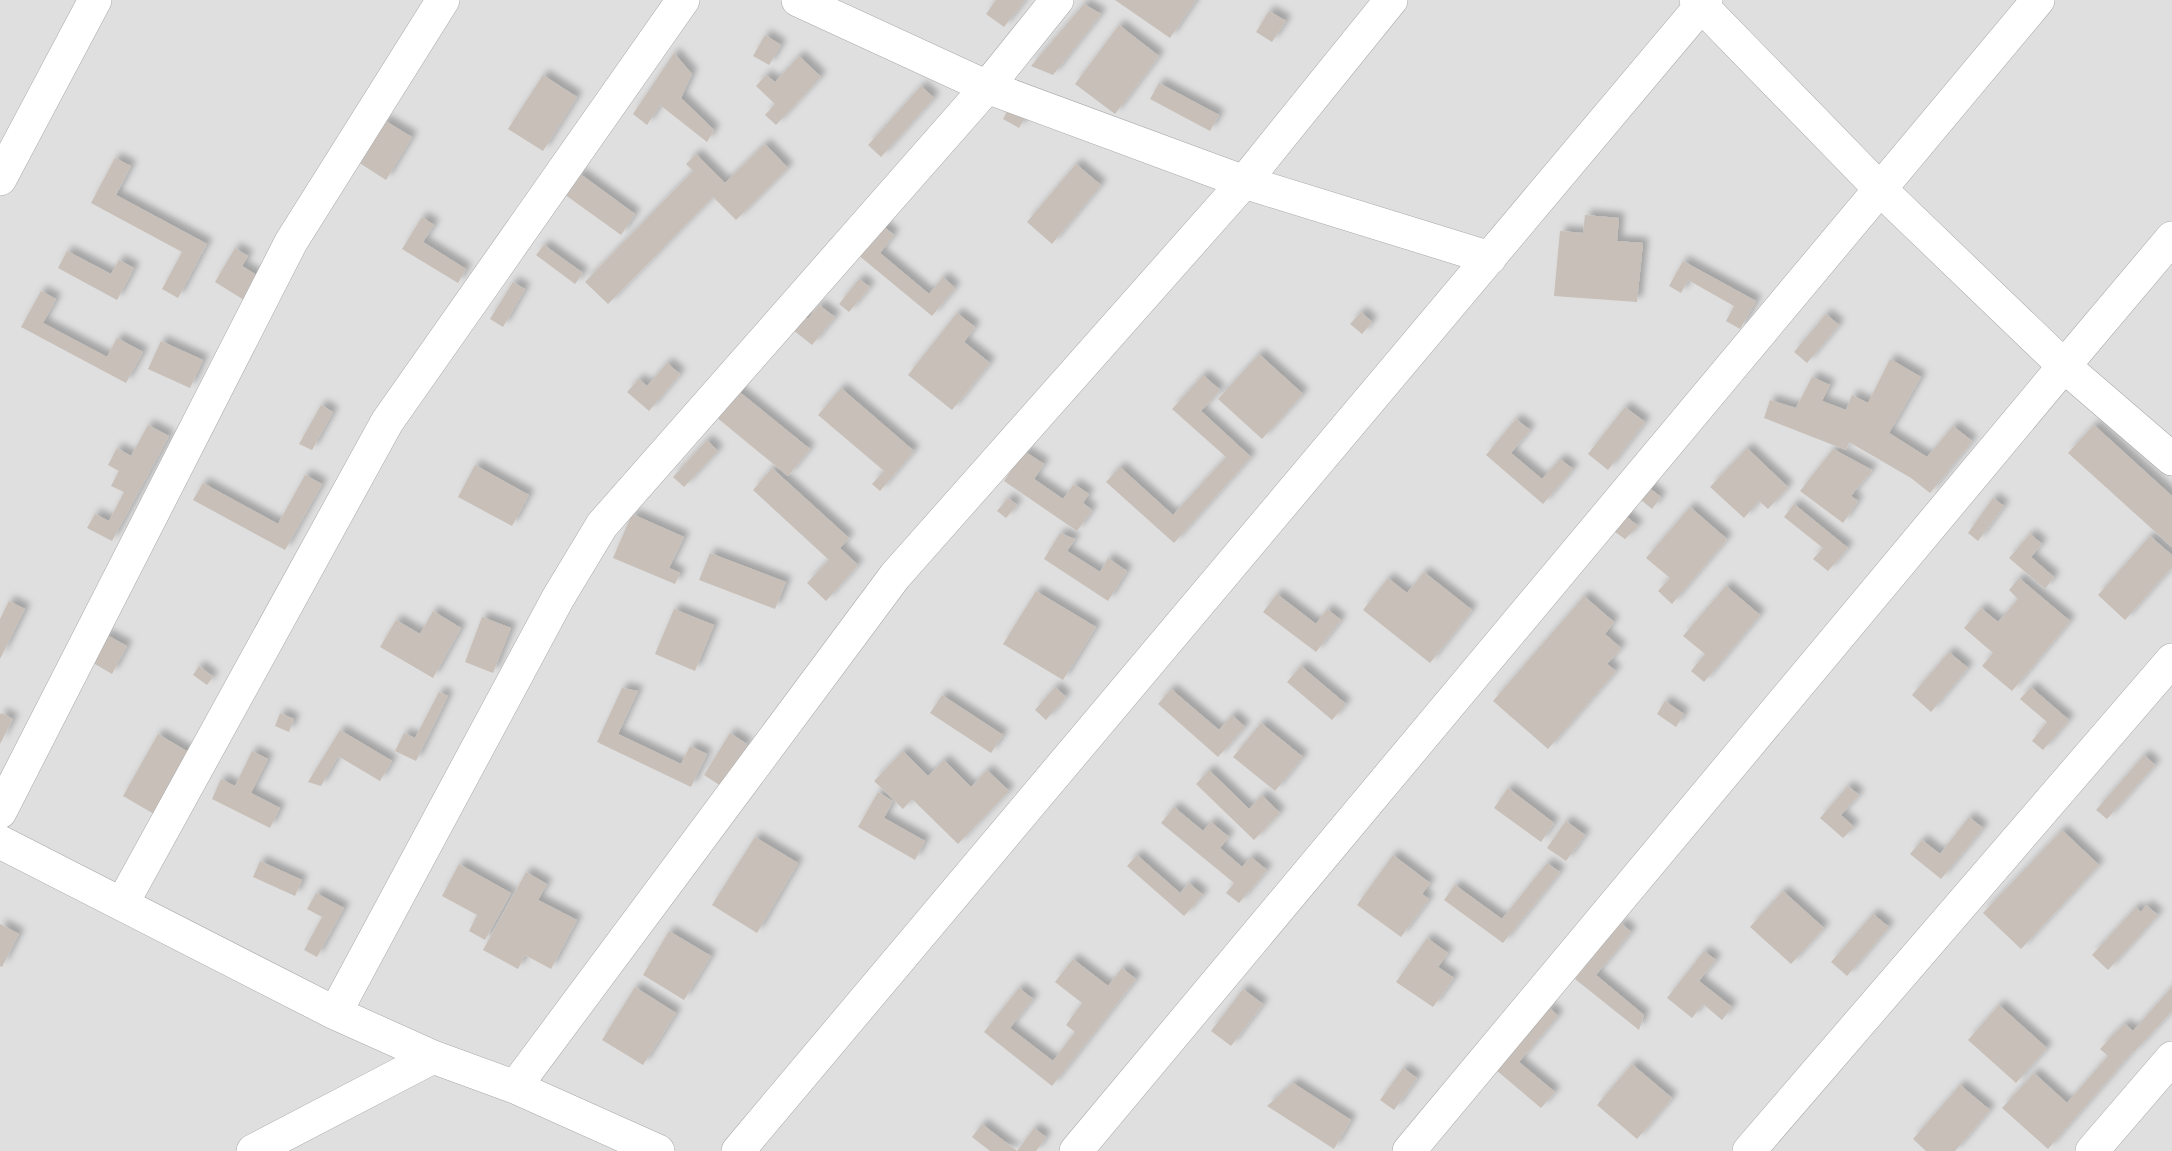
<svg xmlns="http://www.w3.org/2000/svg" width="2172" height="1151" viewBox="0 0 2172 1151" font-family="Figtree,sans-serif">
	<style>
		.residential { fill: #e0dfdf }
		.building { fill: #c7bfb8; filter: url(#shadow) }
		.lines { fill: none; stroke-linecap: round; stroke-linejoin: round }
		.minor-casing { stroke: #a9a9a9; stroke-width: 34 }
		.minor { stroke: #fff; stroke-width: 33 }
	</style>
	<defs>
		<filter id="shadow"><feDropShadow dx="5.5" dy="-5.5" stdDeviation="3" flood-color="#0004"/></filter>
	</defs>
	<rect width="100%" height="100%" fill="#f2efe9"/>
	<!-- residential -->
	<path class="residential" d="M0 0H2172V1151H0Z"/>
	<!-- building -->
	<path class="building" d="M996 0H1025L1004 27 986 14Z
		M1115 0H1196L1170 38Z
		M1084 4 1101 14 1053 75 1031 66Z
		M1269 11 1286 21 1272 42 1256 32Z
		M1119 25 1159 56 1115 114 1075 84Z
		M765 35 781 45 769 65 753 56Z
		M674 53 692 74 681 98 714 130 707 142 660 105 647 125 633 114Z
		M799 56 821 77 776 125 765 115 775 104 756 86 766 75 775 82Z
		M543 75 577 97 543 151 508 129Z
		M1159 83 1219 115 1210 131 1150 99Z
		M921 86 934 98 881 157 868 145Z
		M1010 106 1026 116 1019 128 1003 119Z
		M384 120 412 137 386 180 358 162Z
		M765 144 788 168 736 220 713 197 608 304 585 282 693 171 686 164 696 154 725 183Z
		M115 158 131 166 116 195 207 244 178 298 162 289 182 252 91 203Z
		M1076 164 1101 185 1052 244 1027 222Z
		M579 173 635 214 621 235 564 194Z
		M1585 215 1619 218 1617 241 1643 243 1637 302 1554 296 1560 231 1583 233Z
		M422 217 434 225 423 242 466 269 458 283 402 249Z
		M881 224 894 235 880 253 929 294 943 277 955 288 932 316 857 254Z
		M544 245 583 273 575 284 536 255Z
		M235 248 248 256 242 266 258 276 244 300 215 282Z
		M67 251 111 274 119 260 134 268 117 300 58 268Z
		M1683 261 1756 301 1740 329 1726 321 1734 306 1688 280 1681 293 1669 286Z
		M859 279 870 287 849 312 839 304Z
		M513 282 525 289 503 327 490 319Z
		M41 291 56 299 43 323 107 357 117 338 143 352 126 383 21 327Z
		M819 305 835 317 812 345 783 322 795 308 808 319Z
		M1361 312 1372 322 1362 334 1350 324Z
		M957 313 975 327 964 342 990 363 952 410 908 375Z
		M1826 314 1839 325 1807 363 1794 352Z
		M161 341 203 360 190 388 148 369Z
		M1259 354 1303 394 1262 439 1218 399Z
		M1890 359 1921 377 1889 433 1927 457 1953 426 1972 441 1930 493 1911 478 1849 442 1846 450 1764 418 1770 400 1796 408 1812 377 1830 385 1822 401 1846 410 1852 395 1868 403Z
		M667 363 680 374 649 411 627 392 639 379 647 386Z
		M1203 375 1220 390 1201 411 1251 457 1174 543 1106 482 1120 467 1173 515 1226 457 1172 409Z
		M731 385 810 449 788 476 710 412Z
		M841 388 914 451 880 491 872 484 884 471 818 415Z
		M321 405 333 412 312 450 299 444Z
		M1625 407 1645 422 1608 470 1588 454Z
		M1516 419 1530 430 1511 453 1542 479 1560 459 1573 469 1543 504 1486 455Z
		M148 425 169 436 112 541 87 528 95 514 109 521 124 492 111 486 119 471 108 465 117 448 131 456Z
		M2094 425 2172 496V547L2068 453Z
		M707 440 718 451 684 487 673 477Z
		M1747 448 1788 487 1768 509 1759 501 1744 518 1710 487Z
		M1833 449 1872 470 1851 496 1858 501 1843 523 1800 491Z
		M1024 451 1044 464 1034 479 1063 499 1074 484 1089 494 1083 503 1092 510 1077 531 1004 481Z
		M475 465 529 495 512 526 458 497Z
		M772 468 849 538 840 548 858 565 826 601 807 583 829 560 753 490Z
		M305 475 322 484 285 550 193 500 203 483 278 524Z
		M1644 484 1661 497 1652 509 1635 495Z
		M1008 498 1017 505 1006 518 997 511Z
		M1993 498 2004 506 1978 541 1968 533Z
		M1794 504 1848 548 1828 571 1813 559 1823 548 1784 517Z
		M1690 507 1727 539 1672 604 1658 591 1670 578 1646 558Z
		M1621 512 1638 526 1625 539 1608 527Z
		M632 514 684 537 669 568 680 573 675 584 613 558Z
		M1060 533 1075 539 1067 551 1100 572 1108 558 1127 571 1108 601 1044 559Z
		M2030 534 2042 544 2031 557 2054 577 2045 589 2009 558Z
		M2150 536 2172 555V567L2125 620 2098 595Z
		M710 553 786 582 775 609 699 580Z
		M1424 572 1472 610 1430 663 1363 610 1388 578 1407 593Z
		M2019 578 2070 621 2012 691 1982 666 1993 653 1964 628 1981 608 1998 622 2018 599 2009 590Z
		M1726 586 1760 615 1704 682 1691 671 1705 654 1683 636Z
		M1036 591 1096 627 1063 680 1003 644Z
		M1277 594 1316 624 1327 609 1341 620 1316 652 1263 612Z
		M1584 596 1614 622 1605 634 1621 648 1607 664 1616 671 1548 749 1493 701Z
		M9 601 25 609 0 659V619Z
		M674 609 714 625 695 671 655 654Z
		M433 611 461 628 433 678 380 647 396 620 420 634Z
		M482 617 511 628 493 673 465 662Z
		M105 634 127 646 112 674 90 661Z
		M1949 652 1968 668 1931 712 1912 695Z
		M199 666 213 677 207 685 193 675Z
		M1301 666 1346 704 1332 720 1287 682Z
		M1055 687 1066 697 1046 720 1035 710Z
		M2031 687 2069 720 2043 750 2032 741 2047 722 2020 699Z
		M622 688 638 691 618 734 681 764 690 746 707 754 691 787 597 742Z
		M1171 689 1219 730 1232 715 1245 727 1218 757 1158 704Z
		M439 692 448 696 416 761 395 751 404 733 415 738Z
		M942 695 1003 735 991 753 930 713Z
		M1665 701 1684 714 1676 727 1657 714Z
		M1 713 13 719 0 744V715Z
		M280 713 294 719 289 732 275 726Z
		M1261 723 1303 757 1275 791 1233 757Z
		M340 730 392 761 380 781 338 756 321 786 308 782Z
		M730 733 747 744 721 786 704 775Z
		M158 734 190 753 154 814 123 796Z
		M252 751 268 759 251 793 280 808 270 828 212 799 221 779 235 786Z
		M903 751 928 776 944 760 971 787 987 770 1009 791 958 844 912 799 903 809 874 781Z
		M2144 755 2155 765 2107 819 2096 810Z
		M1209 770 1249 809 1262 795 1280 813 1254 840 1196 784Z
		M1848 786 1859 795 1841 815 1854 827 1843 838 1820 818Z
		M1508 788 1554 823 1541 842 1494 808Z
		M878 792 893 801 884 818 925 841 915 860 858 827Z
		M1174 807 1203 831 1211 822 1229 837 1220 848 1242 867 1251 857 1267 870 1239 903 1226 893 1234 883 1161 823Z
		M1969 817 1983 828 1941 879 1910 854 1922 840 1940 854Z
		M1566 821 1585 835 1566 861 1547 848Z
		M2062 830 2099 865 2021 949 1983 913Z
		M755 837 798 863 757 933 712 905Z
		M1137 855 1180 893 1189 883 1203 895 1184 916 1127 866Z
		M1393 855 1430 883 1422 894 1429 899 1401 937 1357 905Z
		M260 861 302 880 295 896 253 877Z
		M1547 863 1560 872 1503 943 1444 900 1455 885 1502 919Z
		M459 864 511 893 485 940 469 931 477 915 442 896Z
		M526 872 547 884 538 900 577 920 551 969 525 955 518 969 483 950Z
		M1783 891 1824 928 1791 964 1750 927Z
		M316 893 344 908 317 957 304 950 322 917 307 909Z
		M2146 905 2158 915 2108 970 2092 955 2136 907 2141 912Z
		M1873 914 1889 927 1847 976 1831 962Z
		M1621 923 1631 932 1596 975 1644 1015 1639 1030 1575 979Z
		M0 924 19 934 2 967 0 966Z
		M669 931 711 956 684 1000 643 975Z
		M1427 938 1448 953 1438 967 1454 978 1433 1007 1396 982Z
		M1704 951 1716 960 1699 981 1732 1007 1722 1020 1703 1004 1692 1018 1667 998Z
		M1073 959 1108 986 1122 968 1136 979 1052 1086 984 1032 1019 988 1033 999 1010 1028 1053 1061 1075 1032 1066 1025 1082 1003 1055 982Z
		M635 987 676 1013 643 1065 602 1040Z
		M2172 987V1011L2134 1052 2133 1051 2048 1149 2002 1108 2034 1073 2067 1103 2108 1056 2100 1049 2115 1033 2125 1024 2133 1031Z
		M1243 989 1263 1004 1231 1046 1211 1031Z
		M1999 1005 2047 1048 2016 1083 1968 1040Z
		M1549 1007 1558 1016 1519 1062 1555 1092 1541 1108 1496 1070Z
		M1632 1064 1672 1098 1637 1139 1597 1105Z
		M1403 1068 1417 1078 1394 1110 1380 1100Z
		M1293 1083 1351 1120 1334 1149 1267 1106Z
		M1960 1085 1990 1110 1955 1151H1926L1913 1139Z
		M982 1124 1017 1151 1034 1128 1046 1137 1036 1151H990L972 1137Z"/>
	<g class="lines">
		<!-- minor casing -->
		<g class="minor-casing">
			<path id="minor" d="M798 0 987 87 1244 182 1490 258
				M1696 0 1881 190 2064 366 2172 459
				M0 179 95 0
				M0 812 291 242 443 0
				M0 842 335 1013 433 1057 515 1087 658 1151
				M122 904 387 422 683 0
				M335 1013 558 598 602 525 987 87 1057 0
				M515 1087 895 576 1244 182 1391 0
				M253 1151 433 1057
				M738 1151 1706 0
				M1076 1151 2038 0
				M1409 1151 2064 366 2172 238
				M1749 1151 2172 660
				M2092 1151 2172 1058"/>
		</g>
		<!-- minor -->
		<use href="#minor" class="minor"/>
	</g>
</svg>
